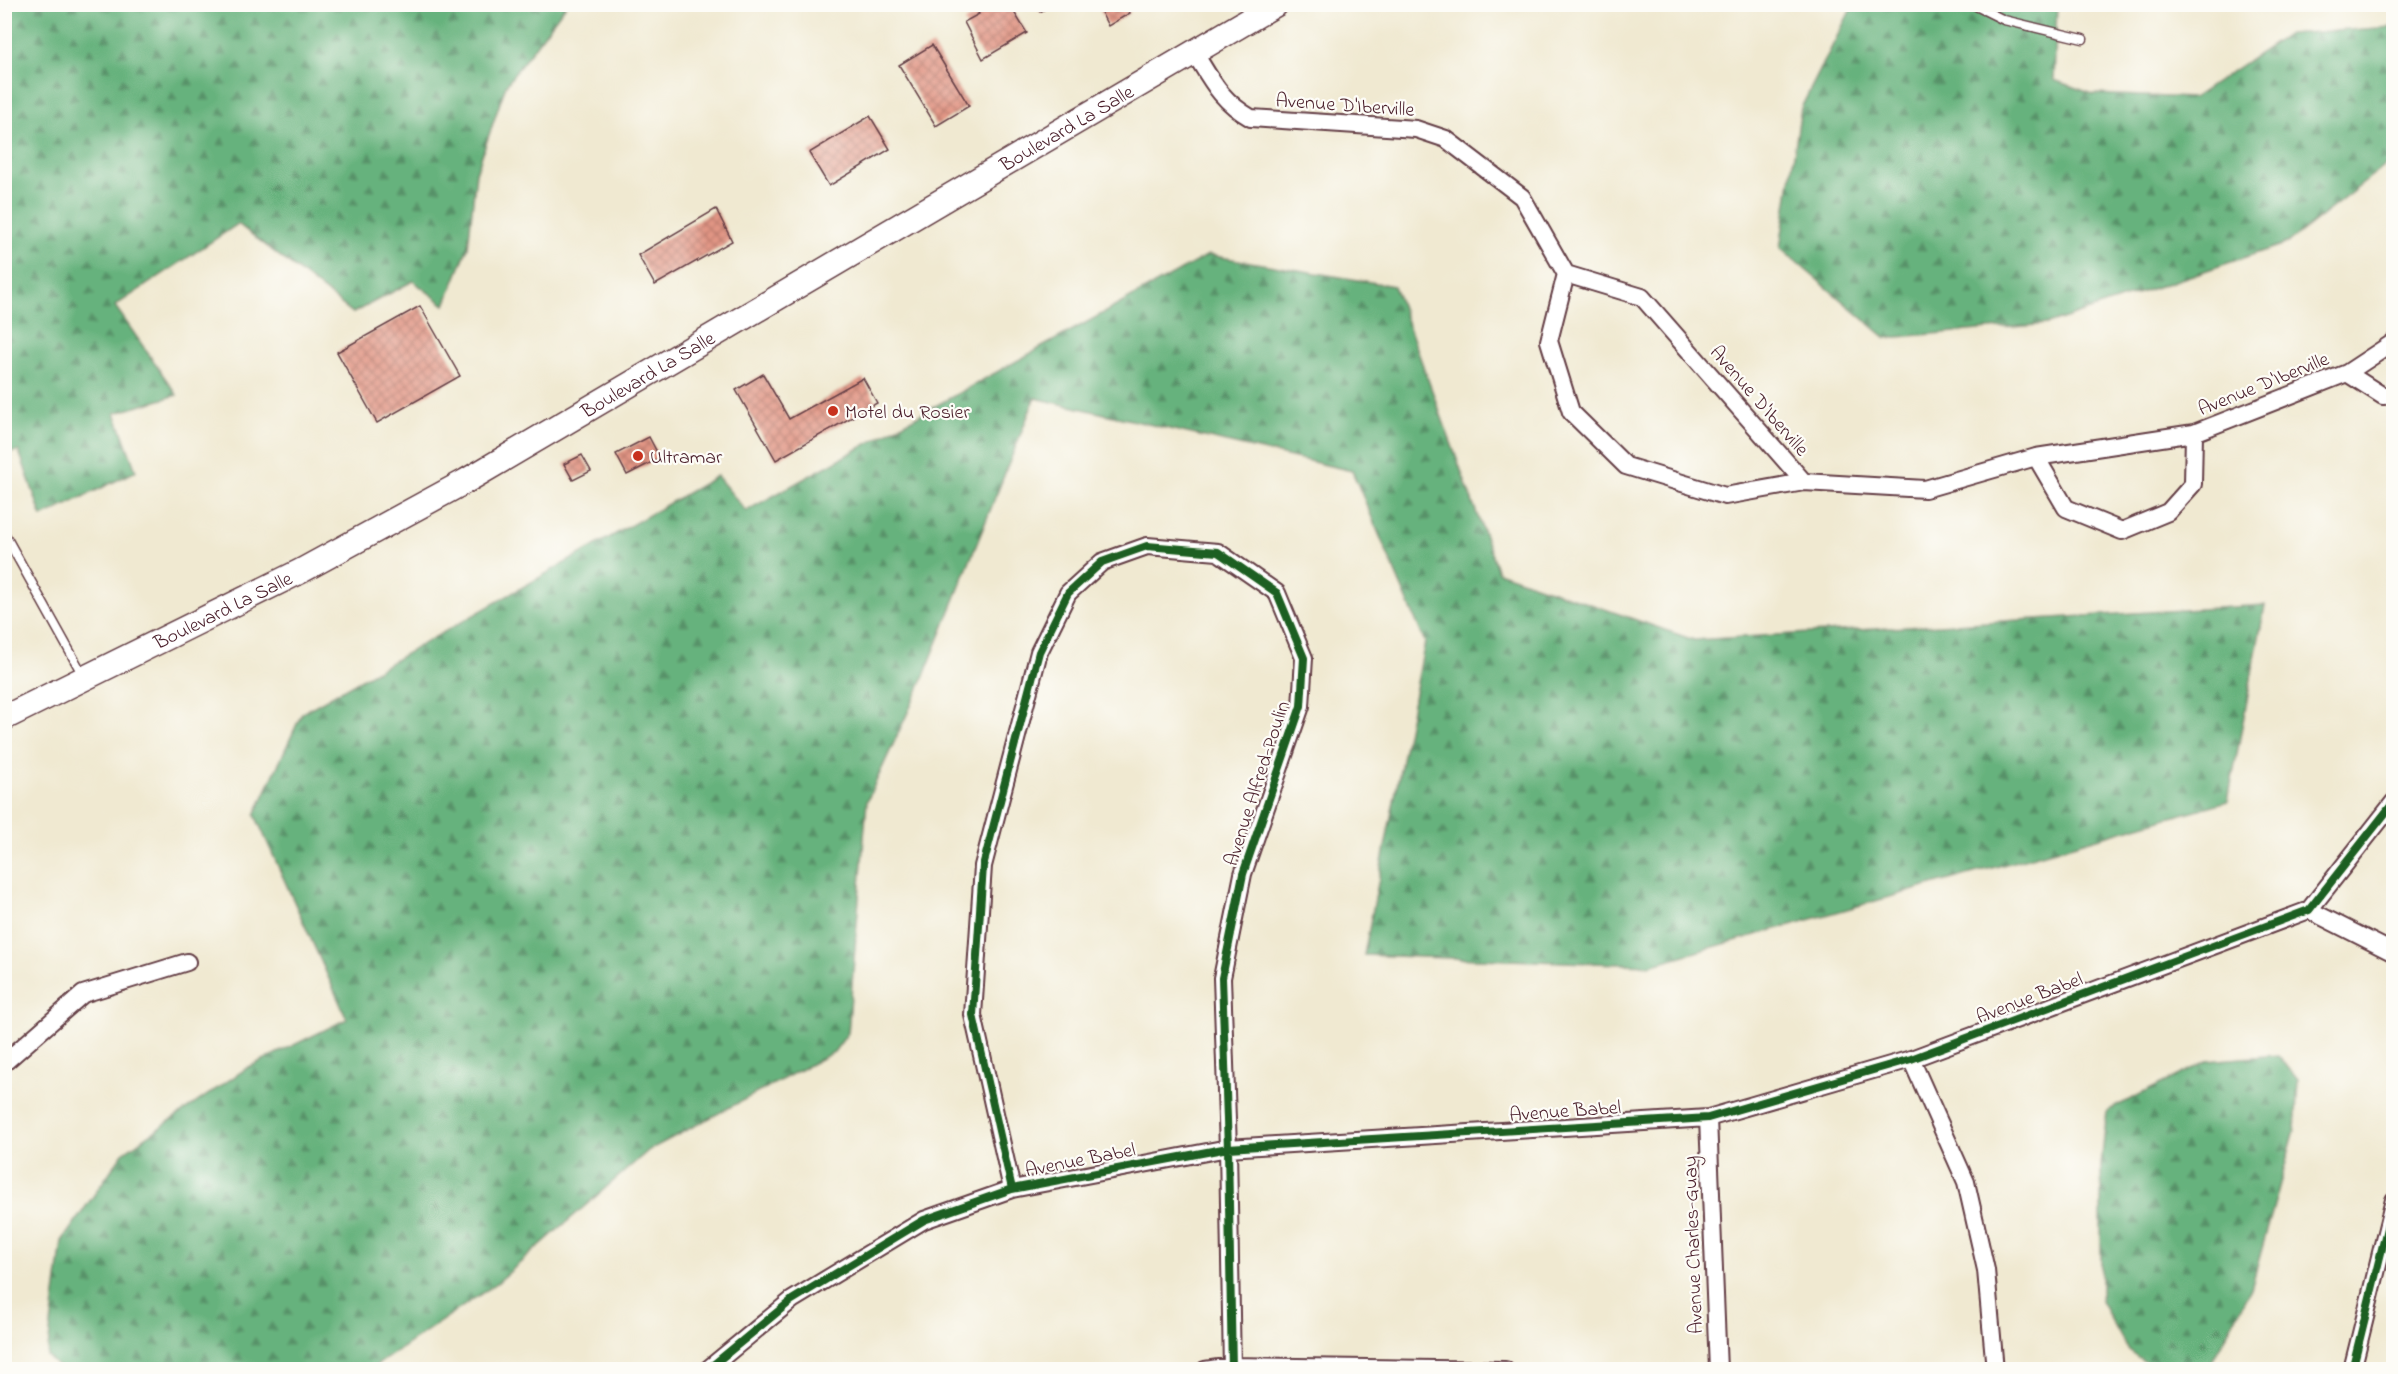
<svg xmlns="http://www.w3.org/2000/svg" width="2398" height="1374" viewBox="0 0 2398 1374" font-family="'Indie Flower',sans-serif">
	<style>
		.forest { fill: url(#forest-firs); stroke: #586854; stroke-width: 1.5 }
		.building { fill: url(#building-cross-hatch) }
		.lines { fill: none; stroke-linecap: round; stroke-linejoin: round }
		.lane-casing { stroke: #633d44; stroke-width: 11 }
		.street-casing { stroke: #633d44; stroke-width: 20 }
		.secondary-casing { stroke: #633d44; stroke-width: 27 }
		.lane { stroke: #fff; stroke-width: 8 }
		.street { stroke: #fff; stroke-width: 16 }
		.secondary { stroke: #fff; stroke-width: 24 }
		.cycleway-casing { stroke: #fdfcf7; stroke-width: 11 }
		.cycleway { stroke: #1b5e20; stroke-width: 8 }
		.poi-dot { fill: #c8321e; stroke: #fdfcf7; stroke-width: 2 }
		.labels { text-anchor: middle; stroke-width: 4.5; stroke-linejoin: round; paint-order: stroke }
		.street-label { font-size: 20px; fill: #4a1f2b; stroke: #fdfcf7 }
		.poi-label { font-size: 20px; fill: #4a1f2b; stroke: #fdfcf7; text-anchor: start }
	</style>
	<defs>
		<pattern id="forest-firs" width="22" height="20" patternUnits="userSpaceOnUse" patternTransform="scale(1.5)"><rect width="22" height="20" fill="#66b27d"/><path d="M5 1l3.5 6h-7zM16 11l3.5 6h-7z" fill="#569067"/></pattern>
		<pattern id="building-cross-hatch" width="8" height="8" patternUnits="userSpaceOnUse" patternTransform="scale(1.5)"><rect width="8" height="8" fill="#e19584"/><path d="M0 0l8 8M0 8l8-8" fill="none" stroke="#b8796c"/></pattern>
	</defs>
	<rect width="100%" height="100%" fill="#fdfcf7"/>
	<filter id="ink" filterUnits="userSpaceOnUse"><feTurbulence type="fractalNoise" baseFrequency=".0167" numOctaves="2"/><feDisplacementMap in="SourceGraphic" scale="12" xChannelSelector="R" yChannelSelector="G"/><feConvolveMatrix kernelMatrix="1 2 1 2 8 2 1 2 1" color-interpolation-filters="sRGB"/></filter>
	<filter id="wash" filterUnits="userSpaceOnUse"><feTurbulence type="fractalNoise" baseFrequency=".008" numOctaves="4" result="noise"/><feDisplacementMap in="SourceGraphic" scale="24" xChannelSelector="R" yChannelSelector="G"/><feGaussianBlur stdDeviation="1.35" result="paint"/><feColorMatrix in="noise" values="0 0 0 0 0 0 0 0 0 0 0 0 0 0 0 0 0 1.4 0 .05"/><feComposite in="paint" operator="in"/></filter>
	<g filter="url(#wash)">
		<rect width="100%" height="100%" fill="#f0e9d1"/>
		<!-- forest -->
		<path class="forest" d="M5 4H566V5L506 85 476 173 468 247 445 305 413 281 353 313 238 224 115 306 177 395 115 413 136 471 42 517 19 451 5 453Z
			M1853 5H2057L2054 80 2093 94 2193 98 2288 34 2393 27V160L2287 243 2048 324 1886 338 1780 248 1801 108Z
			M1208 255 1394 286 1498 572 1694 640 2265 605 2228 801 1650 965 1364 955 1425 642 1352 471 1035 398 920 686 867 801 848 1033 834 1052 649 1150 497 1283 371 1369 61 1370 47 1356 62 1241 123 1153 247 1068 347 1019 255 815 302 713 717 476 746 511Z
			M2278 1055 2298 1080 2295 1130 2251 1288 2208 1369H2155L2128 1350 2101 1301V1165L2107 1111 2207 1061Z"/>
		<g id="blocks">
			<!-- building -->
			<path class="building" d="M973 4H1009L1027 33 983 59 964 22 979 14Z
				M1036 4H1054L1040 12Z
				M1097 4H1125L1130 13 1108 26Z
				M932 45 969 106 936 126 899 65Z
				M870 116 890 149 829 186 809 153Z
				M716 209 732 241 655 285 638 255Z
				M420 306 460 376 377 423 337 352Z
				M763 374 789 419 863 378 877 403 776 460 736 390Z
				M649 437 660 458 627 475 616 454Z
				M582 455 591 471 573 480 564 464Z"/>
		</g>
	</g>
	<g filter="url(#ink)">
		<use href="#blocks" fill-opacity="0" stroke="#633d44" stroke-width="1.5"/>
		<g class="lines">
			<!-- lane casing -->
			<g class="lane-casing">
				<path id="lane" d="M1972 4 2004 20 2083 39
					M4 533 84 677"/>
			</g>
			<!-- street casing -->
			<g class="street-casing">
				<path id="street" d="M1194 52C1212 81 1221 101 1251 118L1416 129 1446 139 1522 197 1566 274 1642 297 1804 482 1925 489 2036 457 2194 433 2347 373 2394 342
					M1566 274 1549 341 1571 412 1626 466 1725 496 1804 482
					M2347 373 2383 396 2394 395
					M2036 457 2066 508 2122 531 2168 512 2193 484 2194 433
					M2309 910 2394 953
					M1911 1059 1966 1182 1986 1270 1995 1370
					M4 1063 83 994 187 962
					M1708 1118 1718 1370
					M1012 1189 973 1015 983 866 1039 652 1068 593 1102 562 1147 546 1218 552 1277 593 1304 658 1301 706 1243 874 1222 978 1228 1148 1232 1370
					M707 1370 792 1300 924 1220 1012 1189 1228 1148 1708 1118 1911 1059 2309 910 2394 802
					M1205 1370 1232 1366 1505 1370
					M2352 1370 2394 1200"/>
			</g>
			<!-- secondary casing -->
			<g class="secondary-casing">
				<g id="secondary">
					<path id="s1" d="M4 718 301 571 466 481 1276 4"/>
				</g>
			</g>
			<!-- lane -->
			<use href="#lane" class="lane"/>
			<!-- street -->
			<use href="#street" class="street"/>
			<!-- secondary -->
			<use href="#secondary" class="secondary"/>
			<!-- cycleway casing -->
			<g class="cycleway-casing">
				<path id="cycleway" d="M1012 1189 973 1015 983 866 1039 652 1068 593 1102 562 1147 546 1218 552 1277 593 1304 658 1301 706 1243 874 1222 978 1228 1148 1232 1370
					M707 1370 792 1300 924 1220 1012 1189 1228 1148 1708 1118 1911 1059 2309 910 2394 802
					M2352 1370 2394 1200"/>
			</g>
			<!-- cycleway -->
			<use href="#cycleway" class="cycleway"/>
		</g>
	</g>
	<!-- markers -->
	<g class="poi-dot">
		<circle cx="833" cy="411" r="6"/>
		<circle cx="638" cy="456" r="6"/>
	</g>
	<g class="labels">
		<!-- street labels -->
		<g class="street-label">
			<text transform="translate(1345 104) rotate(4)" y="7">Avenue D'Iberville</text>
			<text dy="7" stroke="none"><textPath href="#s1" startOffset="1216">Boulevard La Salle</textPath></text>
			<text dy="7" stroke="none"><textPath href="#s1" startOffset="730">Boulevard La Salle</textPath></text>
			<text transform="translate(2263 383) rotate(-22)" y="7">Avenue D'Iberville</text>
			<text transform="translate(1760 400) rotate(49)" y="7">Avenue D'Iberville</text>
			<text dy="7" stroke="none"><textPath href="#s1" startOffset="244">Boulevard La Salle</textPath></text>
			<text transform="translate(1256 783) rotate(-72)" y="7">Avenue Alfred-Poulin</text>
			<text transform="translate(2029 997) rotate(-21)" y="7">Avenue Babel</text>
			<text transform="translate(1565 1110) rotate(-4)" y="7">Avenue Babel</text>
			<text transform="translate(1080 1159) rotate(-11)" y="7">Avenue Babel</text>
			<text transform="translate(1692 1245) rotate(-92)" y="7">Avenue Charles-Guay</text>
		</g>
		<!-- poi labels -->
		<g class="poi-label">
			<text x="845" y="418">Motel du Rosier</text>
			<text x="650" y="463">Ultramar</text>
		</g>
	</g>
	<!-- margin -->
	<rect width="2398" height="1374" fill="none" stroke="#fdfcf7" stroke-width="24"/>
</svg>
